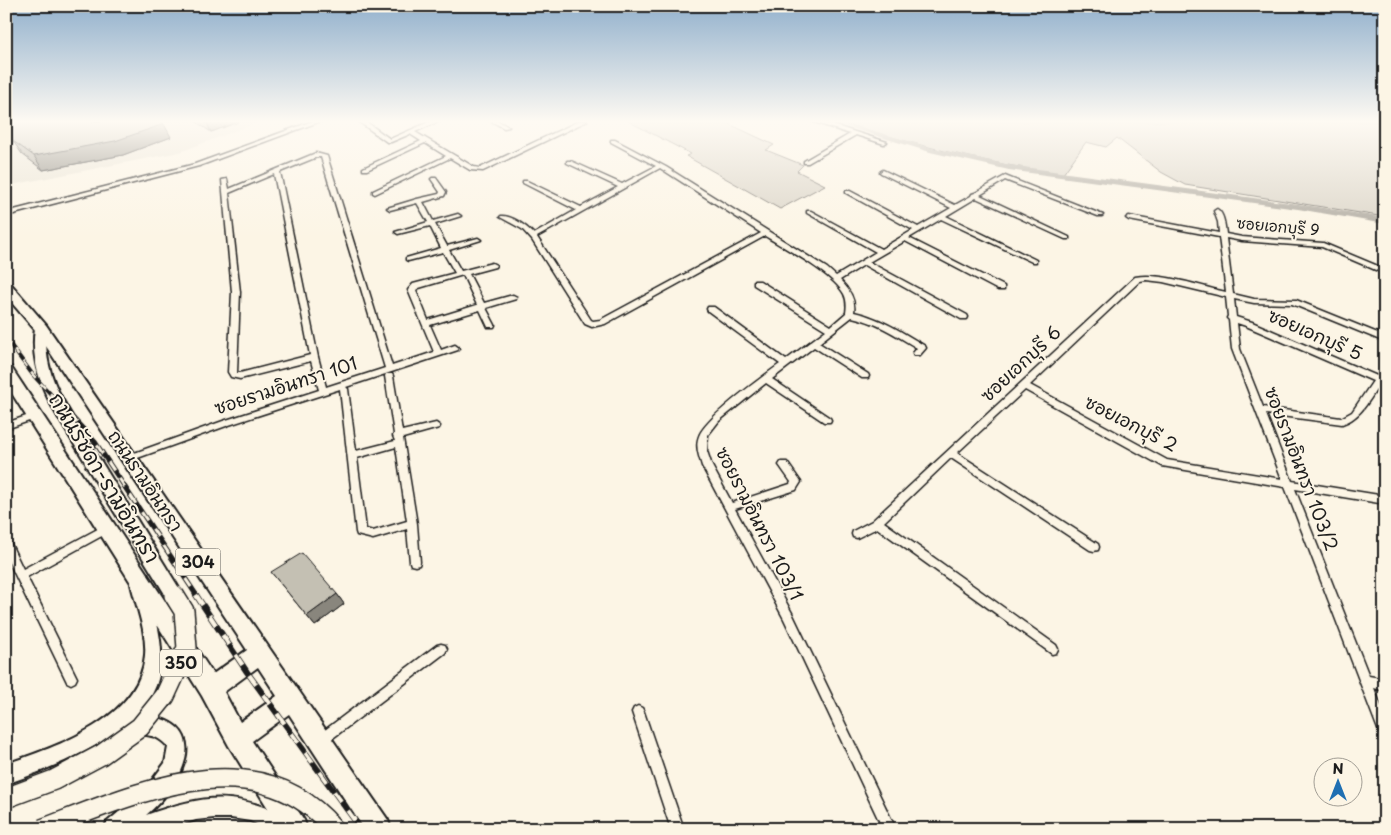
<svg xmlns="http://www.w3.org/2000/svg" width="1391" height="835" viewBox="0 0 1391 835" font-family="'Playpen Sans','Playpen Sans Thai',sans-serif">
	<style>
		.built { fill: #ebe5d6 }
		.green { fill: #dbd5c8; stroke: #7c7872 }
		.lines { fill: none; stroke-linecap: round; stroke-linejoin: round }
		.canal { fill: #b0aba1; fill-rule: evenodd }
		.street-casing { stroke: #1c1c1c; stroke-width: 3 }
		.primary-casing { stroke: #1c1c1c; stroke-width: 4 }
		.highway-casing { stroke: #1c1c1c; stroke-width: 4 }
		.street { fill: #fcf5e5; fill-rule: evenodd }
		.primary { fill: #fcf5e5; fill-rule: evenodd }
		.highway { fill: #fcf5e5; fill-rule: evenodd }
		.rail-far2-casing { stroke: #1c1c1c; stroke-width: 4 }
		.rail-far1-casing { stroke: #1c1c1c; stroke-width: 5 }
		.rail-casing { stroke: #1c1c1c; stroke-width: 6 }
		.rail-far2 { stroke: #fcf5e5; stroke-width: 2.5; stroke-dasharray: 7; stroke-linecap: butt }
		.rail-far1 { stroke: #fcf5e5; stroke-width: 3; stroke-dasharray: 10; stroke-linecap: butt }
		.rail { stroke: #fcf5e5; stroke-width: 4.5; stroke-dasharray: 12; stroke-linecap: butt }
		.primary-bridge-far1-casing { stroke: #1c1c1c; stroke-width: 19; stroke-linecap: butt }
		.primary-bridge-casing { stroke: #1c1c1c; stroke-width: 22; stroke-linecap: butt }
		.primary-bridge-far1 { stroke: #fcf5e5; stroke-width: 15 }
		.primary-bridge { stroke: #fcf5e5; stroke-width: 19 }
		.wall { fill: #a9a59a; stroke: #1c1c1c }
		.shaded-wall { fill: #89867d; stroke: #1c1c1c }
		.building { fill: #c4c0b3; stroke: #1c1c1c }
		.labels { text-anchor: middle; stroke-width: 4; stroke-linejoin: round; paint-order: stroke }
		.far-street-label { font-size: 15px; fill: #1c1c1c; stroke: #fcf5e5 }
		.shield { fill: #fcf5e5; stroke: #5f5d58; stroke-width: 1 }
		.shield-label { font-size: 16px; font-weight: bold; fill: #1c1c1c }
		.street-label { font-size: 18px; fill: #1c1c1c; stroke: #fcf5e5 }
		.near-street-label { font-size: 21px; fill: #1c1c1c; stroke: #fcf5e5 }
	</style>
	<rect width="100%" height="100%" fill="#fcf5e5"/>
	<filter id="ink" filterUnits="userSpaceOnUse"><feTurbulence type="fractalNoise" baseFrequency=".02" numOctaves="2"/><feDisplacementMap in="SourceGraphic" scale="10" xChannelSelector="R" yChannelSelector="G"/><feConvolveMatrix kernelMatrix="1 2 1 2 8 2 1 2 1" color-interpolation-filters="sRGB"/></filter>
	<g filter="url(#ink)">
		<!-- built -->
		<path class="built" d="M6 121H261L180 152 6 186Z"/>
		<!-- green -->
		<path class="green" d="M628 121H723L774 145 766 150 803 165 797 171 825 185 780 209 686 156 691 154Z
			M836 121H1385V217L1185 185 1161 172 1117 138 1106 147 1086 142 1063 174C986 164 910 143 836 121Z"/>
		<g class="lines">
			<!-- canal -->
			<path class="canal" d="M828 121H840L935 149 1009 165 1298 204 1385 218V224L1298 209 1009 170 930 152Z"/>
			<!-- street casing -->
			<g class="street-casing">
				<path id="street" d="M313 121H321L199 166 6 216V212L195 164Z
					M358 121H365L390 139 431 121H439L415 132 474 167 480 168 579 121H587L483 171 470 170 450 158 375 194 373 193V191L446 156 425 143 367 170H363V168L421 141 410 134 391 142H387Z
					M491 121H498L509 127 504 128Z
					M811 121H820L887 142 884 144 856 135 808 163H804V161L850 134Z
					M611 140H615L666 167 827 268 836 276 876 252 807 213V211H811L881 249 913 230 846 193V191H850L918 227 951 208 881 173 880 172 883 170 955 205 971 196 972 194 975 193 1005 176 1103 215 1102 216H1098L1005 180 980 195 1069 237V239H1065L976 198 946 216 1036 260V262H1032L941 219 909 238 1004 286V290H998L905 241 869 262 967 315 968 317 967 319H961L864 265 840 280C849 289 856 299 854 312 881 318 902 332 925 346L926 348 920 355H914L913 353 917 348C896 335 876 322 852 317L819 343 868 374 869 376 868 378H862L814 347 772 379 830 418 831 420 830 422H824L766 383 719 421 708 435 707 451 712 466 732 503 790 484 791 482 779 465 781 462H787L801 482 796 490 735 509 792 613 896 829H883L784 619 702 466C699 456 695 446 699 436 706 417 762 377 780 364L708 311 707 309 708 307H714L786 360 826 330 754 285V281H760L831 326 846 313C847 306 847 300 844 294 832 273 786 249 765 236L605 324 592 327 585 324 532 240 522 229 500 217 501 216C512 215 526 226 534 234L576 210 523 183V181H527L581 207 618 187 567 163V161H571L622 184 656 166 611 142ZM660 168 761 233 600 320 593 321 591 320 537 237Z
					M316 153 327 156 392 366 434 352 408 290 413 284 455 273 443 252 408 261 406 260V258L441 248 430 226 398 234 395 232 428 222 417 203 390 210 387 208 417 199 439 194 440 192 431 179 432 178H436L446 192 444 196 423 202 433 221 458 214 461 216 435 224 447 246 478 238 481 240 449 250 461 271 492 263 496 265 495 267 469 274 484 303 513 295 517 297 516 299 486 308 495 325 494 327H488L480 310 430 325 441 350 455 345 459 348 458 350 346 387 348 389 356 451 395 441 393 436 394 434 385 376 386 374H392L393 376 402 431 436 423 440 426 439 428 403 438 417 524 420 562 419 565 415 566 411 565 410 562 407 529 373 539 357 535 356 532 340 389 229 425 132 460H126L124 458 126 456 223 421 319 390 311 361 240 379 231 377 228 372 232 292 222 180 227 179 229 189ZM317 157H321L385 368 326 387 318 357 280 172ZM274 174 310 355 240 373H237L240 292 229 193ZM463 275 477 305 428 320 416 290 419 288ZM396 447 407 521 373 531 366 529 357 458Z
					M1217 209C1224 213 1225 226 1226 234L1242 237 1323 243 1385 269V274L1322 247 1242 241 1226 238 1233 294 1254 299 1296 300 1385 336V342L1292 304 1254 303 1234 299 1236 317 1252 322 1377 376 1382 369 1385 368V386L1380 384C1369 400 1361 418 1342 424L1266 414 1292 481 1385 496V504L1295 489 1369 676 1385 679V691L1374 688 1385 716V738L1381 736 1379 732 1285 487 1162 466 1025 390 957 453 1098 544 1099 547 1098 550 1094 551 1090 550 951 458 884 522 1056 645 1058 649 1056 653 1052 654 877 528 857 538 853 537 852 534 853 531 872 521 1135 277C1160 272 1200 286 1226 292L1219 237 1129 220 1126 218 1129 216 1219 233 1218 222 1214 211ZM1146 280 1163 282 1226 297 1228 316 1227 318 1229 320 1232 349 1282 479 1167 460 1030 385 1140 281ZM1237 323 1246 326 1373 381 1352 412 1341 418 1263 407 1240 349Z
					M35 413 39 416 38 418 6 429V423Z
					M107 524 111 525 112 528 111 531 27 577 77 678 75 682 71 684 67 682 6 556V541L10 542 23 569Z
					M441 644 445 645 447 649 445 653 325 744 321 746 317 744 315 740 317 736 437 645Z
					M638 706 642 708 644 712 684 829H671L632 712 634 708Z"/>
			</g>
			<!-- primary casing -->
			<g class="primary-casing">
				<path id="primary" d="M41 324 47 328C40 382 76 417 99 461L97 465 92 467 87 465C62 422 27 380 35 328Z
					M139 577 145 579 147 584C159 632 176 673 137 715 216 719 186 782 146 815 209 793 237 791 297 822L300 829H268L250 821 231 818H214L196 820 167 829H104L107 822 144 791 165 763 168 747C154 731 146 738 129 731L127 725C90 752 49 769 6 784V764C58 746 140 719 145 655 147 632 136 606 131 584L133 579Z"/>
			</g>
			<!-- highway casing -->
			<g class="highway-casing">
				<path id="highway" d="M6 283 11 284 46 325 388 820 391 829H364L289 714 252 741 304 820 307 829H281L229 746 202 696 6 384V366L11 367 213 674 247 650 36 331 6 296ZM258 667 277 696 240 722 224 692Z"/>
			</g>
			<!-- street -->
			<use href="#street" class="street"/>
			<!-- primary -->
			<use href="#primary" class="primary"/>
			<!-- highway -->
			<use href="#highway" class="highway"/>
			<!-- rail-far2 casing -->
			<g class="rail-far2-casing">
				<path id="rail-far2" d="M6 339 33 375 59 403"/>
			</g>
			<!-- rail-far1 casing -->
			<g class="rail-far1-casing">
				<path id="rail-far1" d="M57 401 95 442 197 596"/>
			</g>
			<!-- rail casing -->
			<g class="rail-casing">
				<path id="rail" d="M196 595 247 672 361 829"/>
			</g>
			<!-- rail-far2 -->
			<use href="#rail-far2" class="rail-far2"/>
			<!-- rail-far1 -->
			<use href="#rail-far1" class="rail-far1"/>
			<!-- rail -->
			<use href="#rail" class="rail"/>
			<!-- primary-bridge-far1 casing -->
			<g class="primary-bridge-far1-casing">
				<path id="primary-bridge-far1" d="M92 461 175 596"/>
			</g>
			<!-- primary-bridge casing -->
			<g class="primary-bridge-casing">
				<path id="primary-bridge" d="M6 798 54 780 101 755 140 727 165 696 187 648 184 611 174 595
					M42 829C135 794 256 736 334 829"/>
			</g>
			<!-- primary-bridge-far1 -->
			<use href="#primary-bridge-far1" class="primary-bridge-far1"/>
			<!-- primary-bridge -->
			<use href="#primary-bridge" class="primary-bridge"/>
		</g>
		<!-- wall -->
		<path class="wall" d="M195 121H241L211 132Z
			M171 137 123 155 43 170 22 154 13 141Z
			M271 572 337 594 344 604 315 626Z"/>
		<!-- shaded-wall -->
		<path class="shaded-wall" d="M206 121H241L211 132Z
			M164 124 171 137 123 155 43 170 34 156Z
			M337 594 344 604 315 626 307 616Z"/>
		<!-- building -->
		<path class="building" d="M10 121H160L164 124 115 141 34 156 13 141Z
			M302 553 337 594 307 616 271 572Z"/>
	</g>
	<!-- sky -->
	<linearGradient id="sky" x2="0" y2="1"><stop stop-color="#91b0cc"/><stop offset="0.51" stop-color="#fefaf3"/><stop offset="1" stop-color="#fefaf3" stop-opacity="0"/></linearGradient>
	<rect width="1391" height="238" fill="url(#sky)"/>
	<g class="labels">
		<!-- far-street labels -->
		<g class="far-street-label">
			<text transform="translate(1278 227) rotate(5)" y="5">ซอยเอกบุรี 9</text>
		</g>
		<!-- shield labels -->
		<g class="shield">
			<rect x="175.5" y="548.5" width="45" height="27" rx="4"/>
			<rect x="160" y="649.5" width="42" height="27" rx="4"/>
		</g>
		<g class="shield-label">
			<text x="198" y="568">304</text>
			<text x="181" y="669">350</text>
		</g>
		<!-- street labels -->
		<g class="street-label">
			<text transform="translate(1315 335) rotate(24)" y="6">ซอยเอกบุรี 5</text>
			<text transform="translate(1021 364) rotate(-43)" y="6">ซอยเอกบุรี 6</text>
			<text transform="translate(286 386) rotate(-18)" y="6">ซอยรามอินทรา 101</text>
			<text transform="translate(1131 424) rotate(27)" y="6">ซอยเอกบุรี 2</text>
			<text transform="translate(1301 469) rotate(69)" y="6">ซอยรามอินทรา 103/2</text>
			<text transform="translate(145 481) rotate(56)" y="6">ถนนรามอินทรา</text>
			<text transform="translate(759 524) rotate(63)" y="6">ซอยรามอินทรา 103/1</text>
		</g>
		<!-- near-street labels -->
		<g class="near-street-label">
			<text transform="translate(104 478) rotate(59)" y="7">ถนนรัชดา-รามอินทรา</text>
		</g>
	</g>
	<!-- margin -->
	<rect width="1391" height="835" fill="none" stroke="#fcf5e5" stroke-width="25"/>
	<rect x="12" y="12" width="1366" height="810" fill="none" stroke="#1c1c1c" stroke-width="2" filter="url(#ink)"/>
	<!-- north arrow -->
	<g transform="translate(1338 782)"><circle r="24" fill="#fcf5e5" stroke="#a29e95"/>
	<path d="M0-4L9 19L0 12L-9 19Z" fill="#1f6fb2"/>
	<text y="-8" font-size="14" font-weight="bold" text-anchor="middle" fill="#1c1c1c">N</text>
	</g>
</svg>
